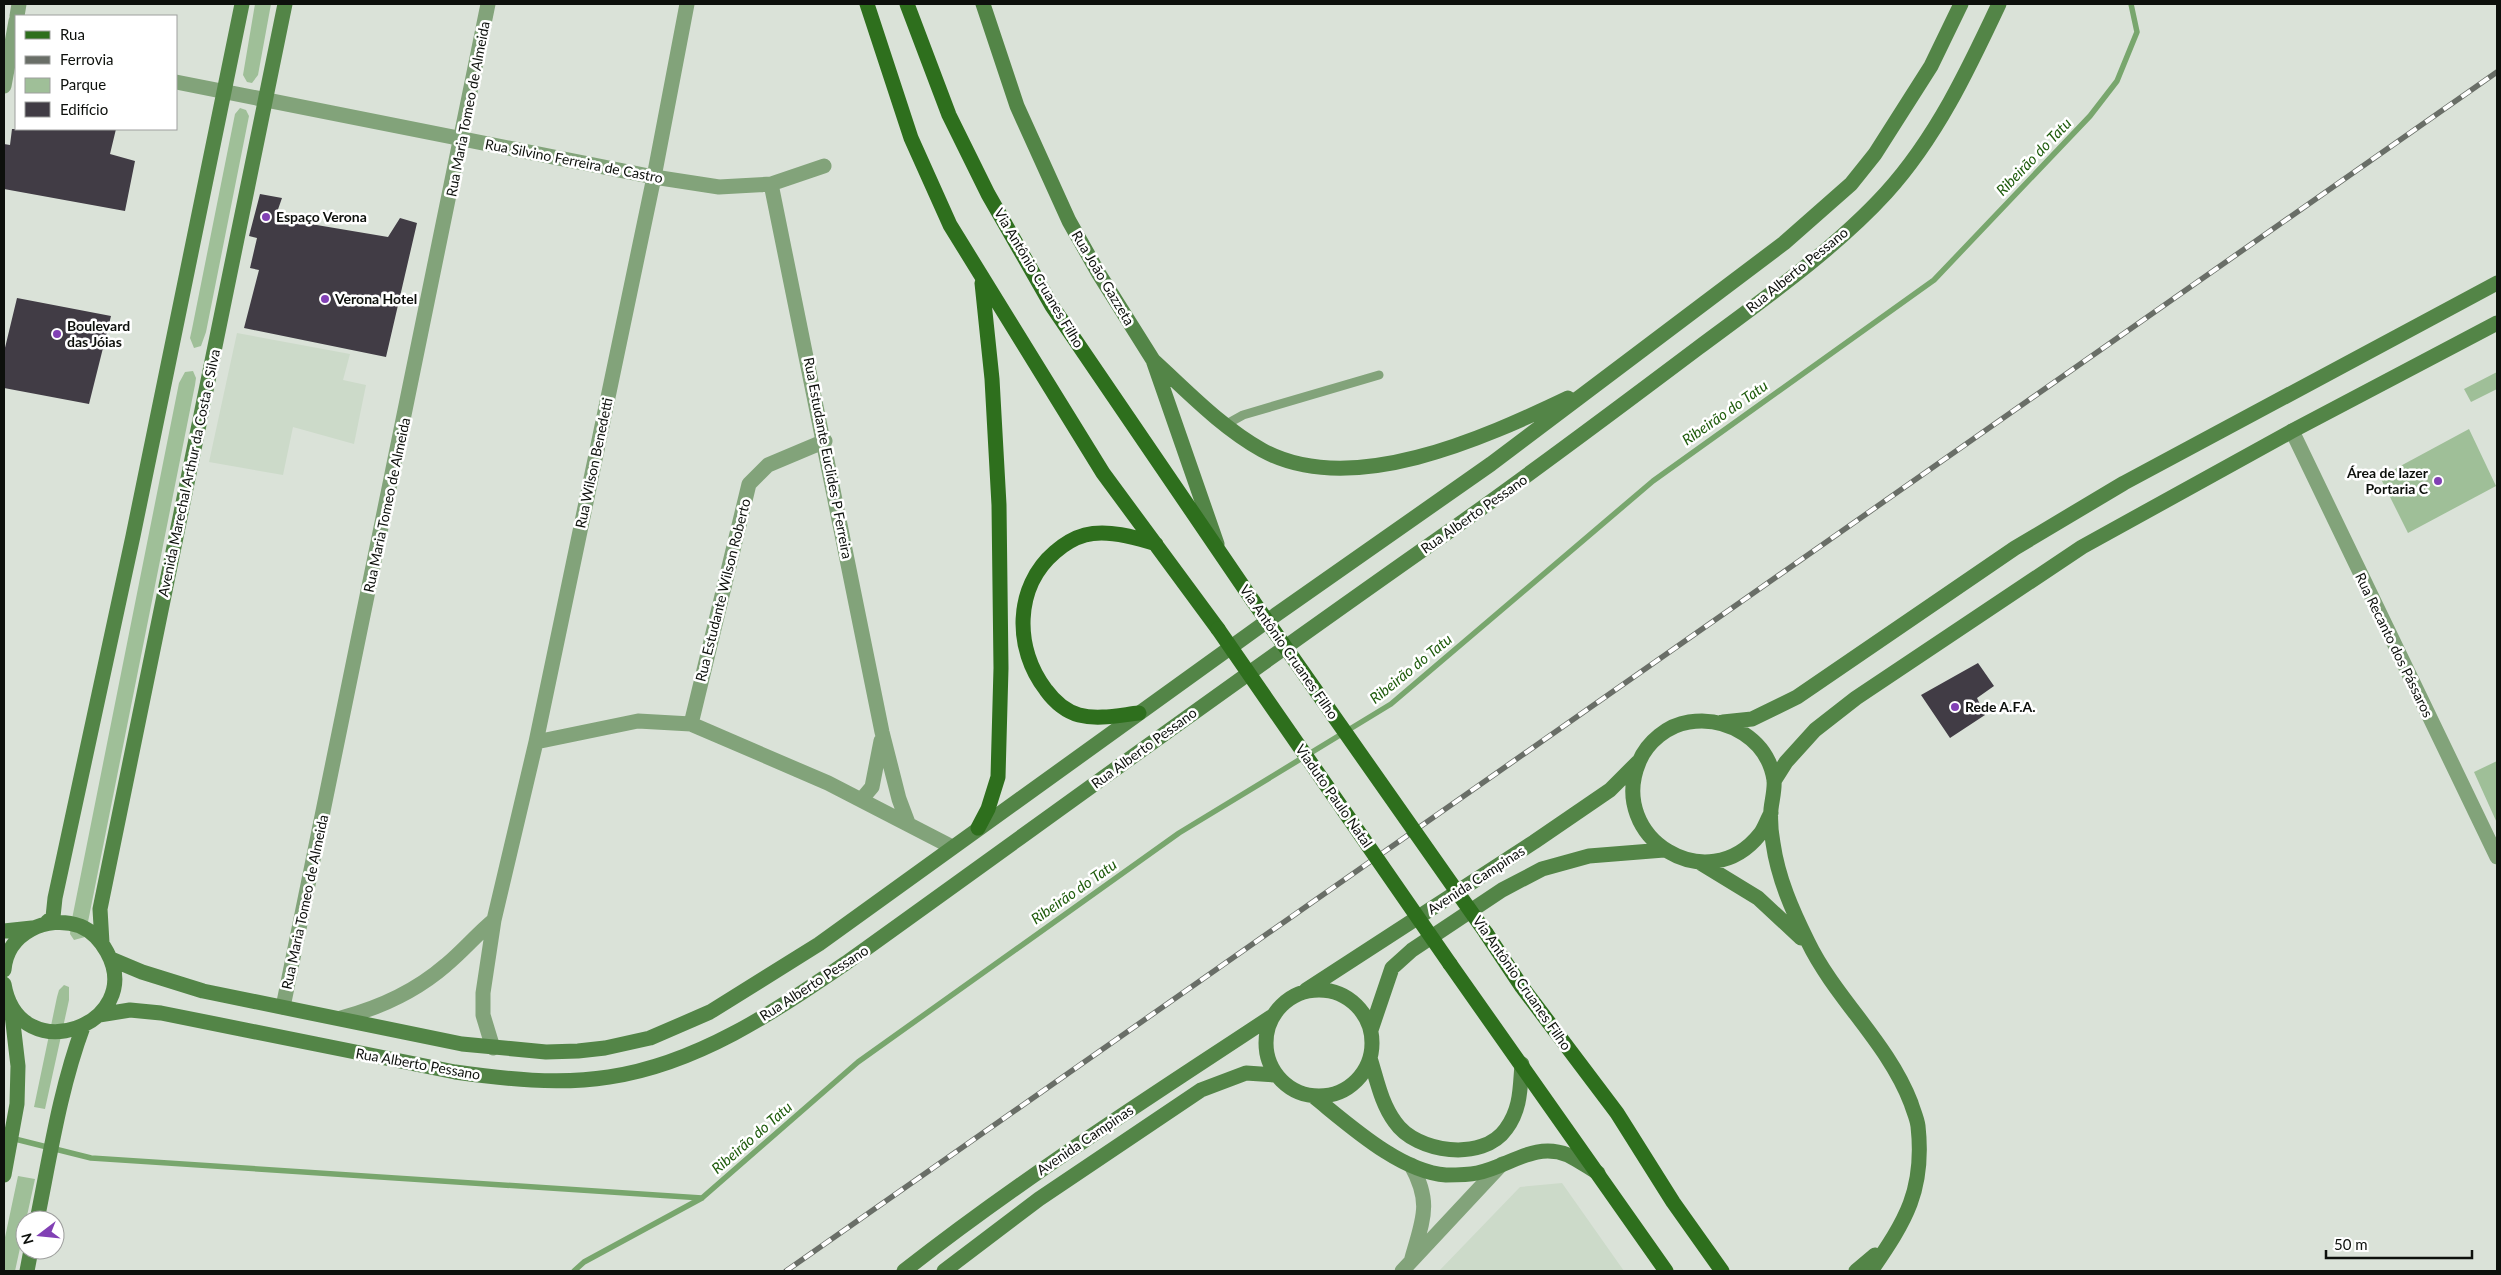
<svg xmlns="http://www.w3.org/2000/svg" width="2501" height="1275" viewBox="0 0 2501 1275" font-family="Lato,sans-serif">
	<style>
		.built { fill: #ccdac9 }
		.green { fill: #9fbf98 }
		.lines { fill: none; stroke-linecap: round; stroke-linejoin: round }
		.stream { stroke: #78a66d; stroke-width: 5.5 }
		.building { fill: #413c45 }
		.lane { stroke: #82a37a; stroke-width: 9 }
		.street { stroke: #82a37a; stroke-width: 15 }
		.secondary { stroke: #538547; stroke-width: 15 }
		.primary { stroke: #2e6f1d; stroke-width: 15 }
		.rail-casing { stroke: #696e67; stroke-width: 5.5 }
		.rail { stroke: #fff; stroke-width: 4; stroke-dasharray: 11; stroke-linecap: butt }
		.primary-bridge { stroke: #2e6f1d; stroke-width: 15 }
		.poi-dot { fill: #8140b4; stroke: #fff; stroke-width: 2 }
		.labels { text-anchor: middle; stroke-width: 5; stroke-linejoin: round; paint-order: stroke }
		.street-label { font-size: 14px; fill: #0d100c; stroke: #fff }
		.poi-label { font-size: 14px; font-weight: bold; fill: #0d100c; stroke: #fff; text-anchor: start }
		.water-label { font-size: 15px; font-style: italic; fill: #1e5b0b; stroke: #fff }
	</style>
	<rect width="100%" height="100%" fill="#dae2d8"/>
	<!-- built -->
	<path class="built" d="M237 333 350 354 343 380 366 385 354 444 293 427 283 475 209 462Z
		M1562 1183 1624 1271H1439L1520 1187Z"/>
	<!-- green -->
	<path class="green" d="M255 4H271L258 75 252 83 247 82 243 75Z
		M240 108 246 110 249 116 206 332 201 346 194 348 190 338 192 329 235 114Z
		M193 371 196 378 195 385 85 937 74 940 70 934 71 924 179 383 185 372Z
		M2497 372V389L2471 402 2464 389Z
		M2469 429 2496 486 2408 533 2380 477Z
		M2497 761V760V823L2474 772Z
		M64 985 69 987V1000L45 1109 34 1107 57 997 59 990Z
		M18 1176 35 1179 15 1271H4V1242Z"/>
	<g class="lines">
		<!-- stream -->
		<path class="stream" d="M11 1138 91 1158 702 1198
			M574 1271 584 1262 702 1198 858 1062 1179 833 1391 704 1653 481 1934 280 2090 116 2117 81 2137 32 2131 4"/>
	</g>
	<!-- building -->
	<path class="building" d="M12 129H116L110 154 135 161 125 211 4 189V144L10 145Z
		M260 194 282 198 275 218 388 237 400 218 417 223 386 357 244 328 259 270 250 268 257 238 249 236Z
		M17 298 111 316 89 404 4 388V352Z
		M1978 663 1994 686 1977 698 1985 715 1950 738 1921 695Z"/>
	<g class="lines">
		<!-- lane -->
		<path class="lane" d="M1225 425 1243 415 1379 375"/>
		<!-- street -->
		<path class="street" d="M17 16 19 4
			M176 82 654 177 719 187 771 184 824 166
			M4 86 16 21
			M771 184 882 732 899 799 908 823
			M2292 431 2497 857
			M691 724 749 484 768 465 825 441
			M536 742 638 721 691 724 828 783 952 847
			M861 800 872 787 881 741
			M283 1007 488 4
			M341 1018C379 1008 416 991 446 965 463 951 477 934 494 920
			M493 1048 483 1015V993L494 920 536 742 654 177 687 4
			M1411 1165C1432 1203 1423 1219 1412 1258
			M1402 1271 1502 1164"/>
		<!-- secondary -->
		<path class="secondary" d="M983 4 1017 106 1069 221 1099 274 1153 360 1217 544
			M1154 361C1188 392 1221 427 1262 450 1351 499 1484 438 1568 398
			M1723 722 1752 719 1797 697 2015 548 2124 483 2497 283
			M1774 781 1786 762 1815 730 1856 698 2082 547 2292 431 2497 323
			M1771 813C1767 820 1764 829 1760 834 1708 900 1607 838 1639 762 1647 742 1668 725 1689 722 1728 716 1768 740 1774 780 1775 789 1772 800 1771 809 1770 820 1771 832 1773 843 1778 878 1792 910 1808 942 1835 998 1888 1043 1911 1103 1913 1110 1917 1118 1918 1126 1925 1190 1906 1220 1871 1271
			M1699 862 1758 898 1801 938
			M47 922 53 917 55 898 133 536 242 4
			M4 931 32 928
			M102 943 100 909 285 4
			M111 959 142 972 203 991 462 1044 546 1052 578 1051 605 1048 650 1038 710 1012 819 944 1270 619 1491 464 1784 243 1851 184 1875 154 1931 66 1961 4
			M4 970C7 933 47 914 80 926 92 931 101 941 107 952 147 1024 19 1072 4 984
			M1266 1043a53 53 0 1 1 106 0a53 53 0 1 1-106 0Z
			M1306 990 1534 842 1610 790 1638 762
			M99 1015 130 1010 161 1013 455 1072C506 1079 558 1085 609 1077 697 1064 774 1012 846 963 1044 821 1241 677 1441 537 1528 476 1613 412 1698 348 1761 301 1834 250 1886 193 1936 138 1968 70 1999 4
			M1371 1030 1392 968 1412 950 1502 890 1542 869 1589 856 1664 850
			M1370 1058C1377 1080 1381 1103 1395 1122 1416 1153 1483 1162 1506 1129 1521 1109 1520 1088 1522 1064
			M1313 1096C1348 1124 1400 1172 1446 1175 1456 1175 1468 1175 1477 1173 1509 1167 1534 1141 1568 1155 1578 1160 1588 1167 1598 1173
			M4 1175 17 1104 18 1066 11 1006
			M37 1220C50 1156 60 1089 83 1027
			M27 1271 31 1250
			M904 1271C1021 1179 1147 1099 1271 1017
			M944 1271 1039 1199 1201 1090 1246 1073 1275 1075
			M1856 1271 1875 1255"/>
		<!-- primary -->
		<path class="primary" d="M867 4 911 138 950 225 1103 473 1218 629
			M907 4 949 115 988 194 1052 306 1253 601
			M1139 713C1120 715 1098 720 1079 715 1065 711 1054 701 1046 690 1014 649 1014 587 1055 552 1063 545 1074 538 1085 535 1107 529 1135 537 1156 544
			M978 828 988 809 998 777 1001 668 999 505 992 379 982 283
			M1486 933 1522 987 1617 1113 1673 1202 1722 1271
			M1450 964 1666 1271"/>
		<!-- rail casing -->
		<g class="rail-casing">
			<path id="rail" d="M786 1271 2497 72"/>
		</g>
		<!-- rail -->
		<use href="#rail" class="rail"/>
		<!-- primary-bridge -->
		<path class="primary-bridge" d="M1253 601 1486 933
			M1218 629 1450 964"/>
	</g>
	<!-- markers -->
	<g class="poi-dot">
		<circle cx="266" cy="217" r="5"/>
		<circle cx="325" cy="299" r="5"/>
		<circle cx="57" cy="334" r="5"/>
		<circle cx="2438" cy="481" r="5"/>
		<circle cx="1955" cy="707" r="5"/>
	</g>
	<g class="labels">
		<!-- street labels -->
		<g class="street-label">
			<text transform="translate(468 109) rotate(-79)" y="5">Rua Maria Tomeo de Almeida</text>
			<text transform="translate(574 161) rotate(11)" y="5">Rua Silvino Ferreira de Castro</text>
			<text transform="translate(1797 270) rotate(-39)" y="5">Rua Alberto Pessano</text>
			<text transform="translate(1039 278) rotate(59)" y="5">Via Antônio Cruanes Filho</text>
			<text transform="translate(1103 278) rotate(59)" y="5">Rua João Gazzeta</text>
			<text transform="translate(828 458) rotate(79)" y="5">Rua Estudante Euclides P Ferreira</text>
			<text transform="translate(594 463) rotate(-78)" y="5">Rua Wilson Benedetti</text>
			<text transform="translate(189 473) rotate(-78)" y="5">Avenida Marechal Arthur da Costa e Silva</text>
			<text transform="translate(387 505) rotate(-78)" y="5">Rua Maria Tomeo de Almeida</text>
			<text transform="translate(1474 514) rotate(-35)" y="5">Rua Alberto Pessano</text>
			<text transform="translate(723 590) rotate(-76)" y="5">Rua Estudante Wilson Roberto</text>
			<text transform="translate(2394 645) rotate(64)" y="5">Rua Recanto dos Pássaros</text>
			<text transform="translate(1289 652) rotate(55)" y="5">Via Antônio Cruanes Filho</text>
			<text transform="translate(1144 748) rotate(-36)" y="5">Rua Alberto Pessano</text>
			<text transform="translate(1334 796) rotate(55)" y="5">Viaduto Paulo Natal</text>
			<text transform="translate(1476 880) rotate(-33)" y="5">Avenida Campinas</text>
			<text transform="translate(305 902) rotate(-78)" y="5">Rua Maria Tomeo de Almeida</text>
			<text transform="translate(814 983) rotate(-33)" y="5">Rua Alberto Pessano</text>
			<text transform="translate(1522 983) rotate(55)" y="5">Via Antônio Cruanes Filho</text>
			<text transform="translate(418 1064) rotate(10)" y="5">Rua Alberto Pessano</text>
			<text transform="translate(1085 1140) rotate(-34)" y="5">Avenida Campinas</text>
		</g>
		<!-- poi labels -->
		<g class="poi-label">
			<text x="276" y="222">Espaço Verona</text>
			<text x="335" y="304">Verona Hotel</text>
			<text x="67" y="331">Boulevard<tspan x="67" dy="16">das Jóias</tspan></text>
			<text x="2428" y="478" text-anchor="end">Área de lazer<tspan x="2428" dy="16">Portaria C</tspan></text>
			<text x="1965" y="712">Rede A.F.A.</text>
		</g>
		<!-- water labels -->
		<g class="water-label">
			<text transform="translate(2034 157) rotate(-46)" y="5">Ribeirão do Tatu</text>
			<text transform="translate(1725 413) rotate(-35)" y="5">Ribeirão do Tatu</text>
			<text transform="translate(1411 669) rotate(-39)" y="5">Ribeirão do Tatu</text>
			<text transform="translate(1074 892) rotate(-35)" y="5">Ribeirão do Tatu</text>
			<text transform="translate(752 1138) rotate(-41)" y="5">Ribeirão do Tatu</text>
		</g>
	</g>
	<!-- border -->
	<rect width="2501" height="1275" fill="none" stroke="#0d100c" stroke-width="10"/>
	<!-- legend -->
	<rect x="15" y="15" width="162" height="115" fill="#ffffff" stroke="#9e9f9e"/>
	<rect x="25" y="31" width="25" height="8" fill="#2e6f1d" stroke="#9e9f9e"/>
	<text x="60" y="40" font-size="15" fill="#0d100c">Rua</text>
	<rect x="25" y="56" width="25" height="8" fill="#696e67" stroke="#9e9f9e"/>
	<text x="60" y="65" font-size="15" fill="#0d100c">Ferrovia</text>
	<rect x="25" y="78" width="25" height="15" fill="#9fbf98" stroke="#9e9f9e"/>
	<text x="60" y="90" font-size="15" fill="#0d100c">Parque</text>
	<rect x="25" y="102" width="25" height="15" fill="#413c45" stroke="#9e9f9e"/>
	<text x="60" y="115" font-size="15" fill="#0d100c">Edifício</text>
	<!-- north arrow -->
	<g transform="translate(40 1235) rotate(254)"><circle r="24" fill="#ffffff" stroke="#9e9f9e"/>
	<path d="M0-4L9 19L0 12L-9 19Z" fill="#8140b4"/>
	<text y="-8" font-size="14" font-weight="bold" text-anchor="middle" fill="#0d100c">N</text>
	</g>
	<!-- scale -->
	<path d="M2326 1250v8h146v-8" fill="none" stroke="#0d100c" stroke-width="2.5"/>
	<text x="2334" y="1250" font-size="15" fill="#0d100c" stroke="#ffffff" stroke-width="4" paint-order="stroke">50 m</text>
</svg>
